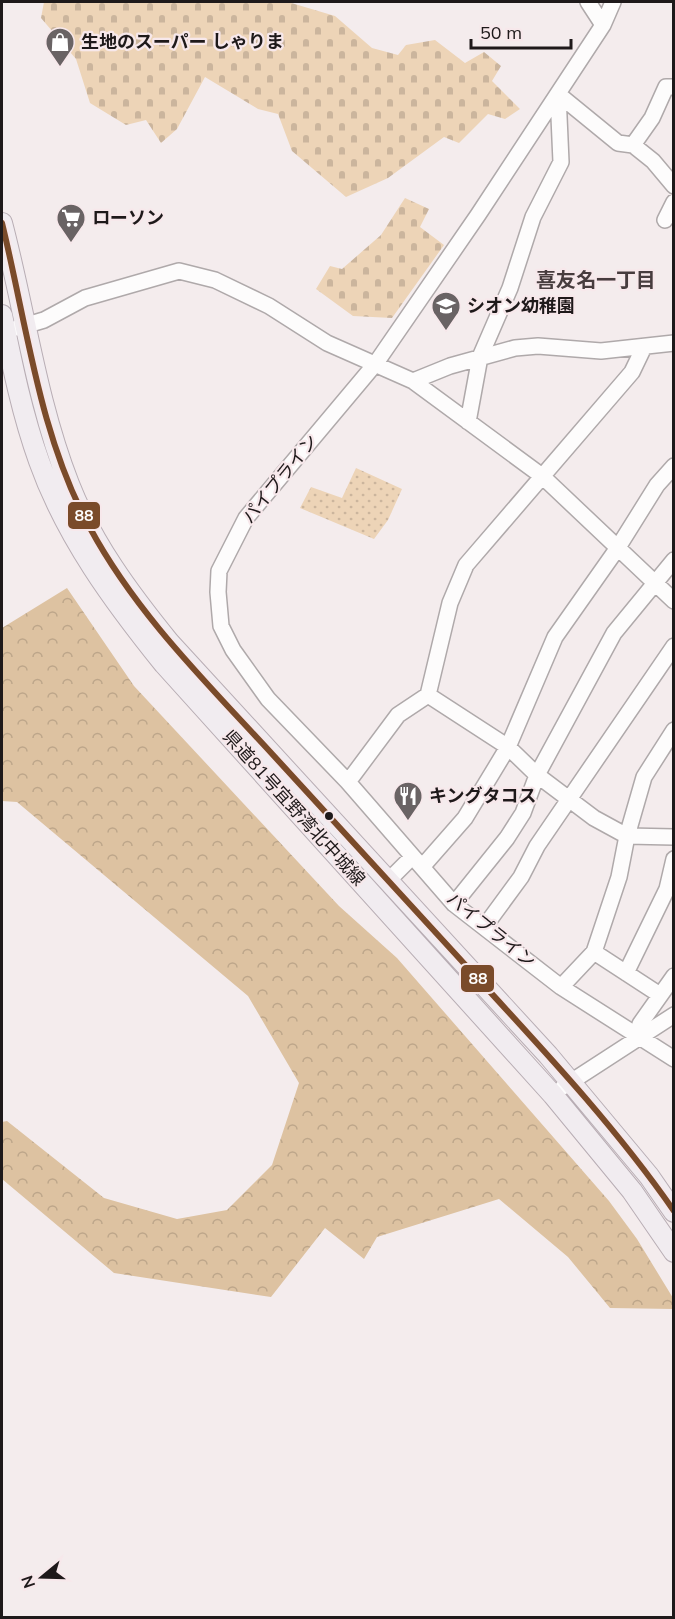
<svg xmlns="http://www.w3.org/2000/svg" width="675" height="1619" viewBox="0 0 675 1619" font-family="Mulish,'Noto Sans JP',sans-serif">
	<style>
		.forest { fill: url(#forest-crowns) }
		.cemetery { fill: url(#cemetery-stones) }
		.park { fill: url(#park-dots) }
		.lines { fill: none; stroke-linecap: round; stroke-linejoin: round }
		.minor-casing { stroke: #afa9aa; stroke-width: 18 }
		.major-casing { stroke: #b8adb4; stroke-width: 22 }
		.minor { stroke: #fdfcfc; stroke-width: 15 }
		.major { stroke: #f1ecf0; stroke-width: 20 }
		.bus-1-casing { stroke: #f7e8eb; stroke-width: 10 }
		.bus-1 { stroke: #7a4b2a; stroke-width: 6 }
		.bus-dot { fill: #1e191a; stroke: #f7e8eb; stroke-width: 2 }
		.labels { text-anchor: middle; stroke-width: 4.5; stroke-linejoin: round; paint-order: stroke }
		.poi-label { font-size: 18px; font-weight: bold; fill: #1e191a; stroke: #f7e8eb; text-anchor: start }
		.street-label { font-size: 18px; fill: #1e191a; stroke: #f7e8eb }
		.neighbourhood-label { font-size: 20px; font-weight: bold; fill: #473c3e; stroke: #f7e8eb }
		.line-badge { stroke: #f7e8eb; stroke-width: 2 }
		.badge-label { font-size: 16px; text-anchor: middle; font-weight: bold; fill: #fff }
	</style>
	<defs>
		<pattern id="forest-crowns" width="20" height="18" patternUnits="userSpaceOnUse" patternTransform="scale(1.5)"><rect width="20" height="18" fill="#ddc2a1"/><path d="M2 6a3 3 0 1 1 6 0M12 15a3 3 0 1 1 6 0" fill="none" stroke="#bda68a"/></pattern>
		<pattern id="cemetery-stones" width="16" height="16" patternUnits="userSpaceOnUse" patternTransform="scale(1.5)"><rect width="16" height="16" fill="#edd4b7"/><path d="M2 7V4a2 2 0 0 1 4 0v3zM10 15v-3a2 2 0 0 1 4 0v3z" fill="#cbb59d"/></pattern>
		<pattern id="park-dots" width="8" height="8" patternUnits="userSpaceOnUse" patternTransform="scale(1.5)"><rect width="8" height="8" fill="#edd4b7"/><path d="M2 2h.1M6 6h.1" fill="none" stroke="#cbb59d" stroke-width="1.8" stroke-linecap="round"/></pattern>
	</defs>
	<rect width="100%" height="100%" fill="#f4eced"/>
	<!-- forest -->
	<path class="forest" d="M67 588 134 686 339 906 397 958 609 1201 637 1239 673 1298V1309L610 1308 568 1257 499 1199 377 1237 364 1259 325 1228 271 1297 114 1273 2 1179V1122L7 1121 104 1198 177 1219 227 1210 272 1165 299 1083 248 996 17 802 2 801V628Z"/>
	<!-- cemetery -->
	<path class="cemetery" d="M44 2H288L335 16 372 48 398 55 406 45 435 40 465 63 484 52 501 66 492 81 520 109 505 119 488 114 459 143 444 137 388 178 346 197 292 151 278 114 258 109 205 77 177 129 161 143 146 120 126 125 90 103 76 59 41 18Z
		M405 198 429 209 420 227 444 245 392 318 353 316 316 289 330 266 342 269 381 235Z"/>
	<!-- park -->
	<path class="park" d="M356 468 402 489 388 520 374 539 300 508 311 487 342 498Z"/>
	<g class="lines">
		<!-- minor casing -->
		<g class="minor-casing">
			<path id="minor" d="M588 2 603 25
				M613 2 603 25 478 215 376 363 246 518 219 571 218 592 221 626 233 650 268 699 348 782 454 904 561 987 674 1059
				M558 94 618 143 633 145 652 118 666 87H674
				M633 145 653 161 674 186
				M665 220 674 202
				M17 328 44 320 85 298 179 271 215 280 269 306 327 343 413 381 542 476 674 601
				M413 381 450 366 515 348 538 346 601 351 674 343
				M468 422 480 357 510 288 533 217 561 162 558 94
				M428 695 508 747 537 775 594 818 627 836 674 837
				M348 782 398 715 428 695 450 603 466 565 632 372 644 347
				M422 867 465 818 508 747 555 637 617 549 657 485 674 466
				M389 880 412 857
				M454 904 507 838 523 813 537 775 614 633 674 560
				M485 926 521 877 537 846 674 646
				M594 952 660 995
				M626 973 667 889 674 859
				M561 987 594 952 619 877 627 836 644 777 674 730
				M640 1036V1024L674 976
				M563 1087 674 1015"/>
		</g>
		<!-- major casing -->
		<g class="major-casing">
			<path id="major" d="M2 223C25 310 36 400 69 484 92 543 130 594 169 642L548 1055 649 1176 674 1212
				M2 315C12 364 22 414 39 461 66 537 114 602 164 664L553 1095 632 1191 674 1252"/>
		</g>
		<!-- minor -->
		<use href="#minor" class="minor"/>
		<!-- major -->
		<use href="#major" class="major"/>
		<!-- bus-1 casing -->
		<g class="bus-1-casing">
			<path id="bus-1" d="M2 223C27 325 39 435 90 528 137 615 208 684 274 756 343 831 412 907 481 982 548 1055 617 1129 674 1211"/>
		</g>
		<!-- bus-1 -->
		<use href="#bus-1" class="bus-1"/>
	</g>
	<!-- icons -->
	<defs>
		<g id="shop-pin" transform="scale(1.5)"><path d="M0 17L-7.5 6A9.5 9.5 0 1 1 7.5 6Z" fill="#696364" stroke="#f7e8eb"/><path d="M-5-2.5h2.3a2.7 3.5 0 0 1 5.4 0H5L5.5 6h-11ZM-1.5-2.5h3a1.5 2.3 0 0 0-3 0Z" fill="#fff"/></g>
		<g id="supermarket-pin" transform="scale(1.5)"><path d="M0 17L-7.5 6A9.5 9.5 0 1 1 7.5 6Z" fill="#696364" stroke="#f7e8eb"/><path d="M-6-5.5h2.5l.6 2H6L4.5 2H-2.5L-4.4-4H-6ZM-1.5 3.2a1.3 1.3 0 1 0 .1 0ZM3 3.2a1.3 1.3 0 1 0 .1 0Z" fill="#fff"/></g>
		<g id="school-pin" transform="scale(1.5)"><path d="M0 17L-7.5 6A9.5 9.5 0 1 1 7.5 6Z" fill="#696364" stroke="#f7e8eb"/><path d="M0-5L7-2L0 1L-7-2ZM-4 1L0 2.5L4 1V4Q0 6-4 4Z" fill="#fff"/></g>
		<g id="restaurant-pin" transform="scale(1.5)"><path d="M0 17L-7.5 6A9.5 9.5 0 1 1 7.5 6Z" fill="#696364" stroke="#f7e8eb"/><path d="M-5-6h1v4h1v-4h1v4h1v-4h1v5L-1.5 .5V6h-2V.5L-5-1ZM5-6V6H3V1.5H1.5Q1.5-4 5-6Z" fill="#fff"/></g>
	</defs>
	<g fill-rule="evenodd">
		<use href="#shop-pin" x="60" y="42"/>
		<use href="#supermarket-pin" x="71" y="218"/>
		<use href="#school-pin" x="446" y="306"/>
		<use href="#restaurant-pin" x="408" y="796"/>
	</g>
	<!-- markers -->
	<circle class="bus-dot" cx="329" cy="816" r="5"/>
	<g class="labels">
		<!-- poi labels -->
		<g class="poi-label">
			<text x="81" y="48">生地のスーパー しゃりま</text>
			<text x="92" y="224">ローソン</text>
			<text x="467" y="312">シオン幼稚園</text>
			<text x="429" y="802">キングタコス</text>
		</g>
		<!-- street labels -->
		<g class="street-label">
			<text transform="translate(280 479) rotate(-51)" y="6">パイプライン</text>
			<text transform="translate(294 808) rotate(48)" y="6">県道81号宜野湾北中城線</text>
			<text transform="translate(491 930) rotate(39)" y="6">パイプライン</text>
		</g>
		<!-- neighbourhood labels -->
		<g class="neighbourhood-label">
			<text x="596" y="287">喜友名一丁目</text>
		</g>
	</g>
	<g class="line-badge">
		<rect x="67" y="501" width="34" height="29" rx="6" fill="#7a4b2a"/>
		<rect x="460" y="964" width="35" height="29" rx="6" fill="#7a4b2a"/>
	</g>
	<g class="badge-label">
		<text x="84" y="521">88</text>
		<text x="478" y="984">88</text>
	</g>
	<!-- border -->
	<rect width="675" height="1619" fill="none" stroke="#1e191a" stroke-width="6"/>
	<!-- north arrow -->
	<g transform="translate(42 1577) rotate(251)" stroke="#f7e8eb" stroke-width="4.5" paint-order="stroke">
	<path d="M0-4.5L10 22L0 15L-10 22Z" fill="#1e191a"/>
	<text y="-9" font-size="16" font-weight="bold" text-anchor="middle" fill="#1e191a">N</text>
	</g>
	<!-- scale -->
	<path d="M471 39v9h100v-9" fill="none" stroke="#1e191a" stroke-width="3"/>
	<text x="480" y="39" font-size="18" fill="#1e191a" stroke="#f7e8eb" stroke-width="4.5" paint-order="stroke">50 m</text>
</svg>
